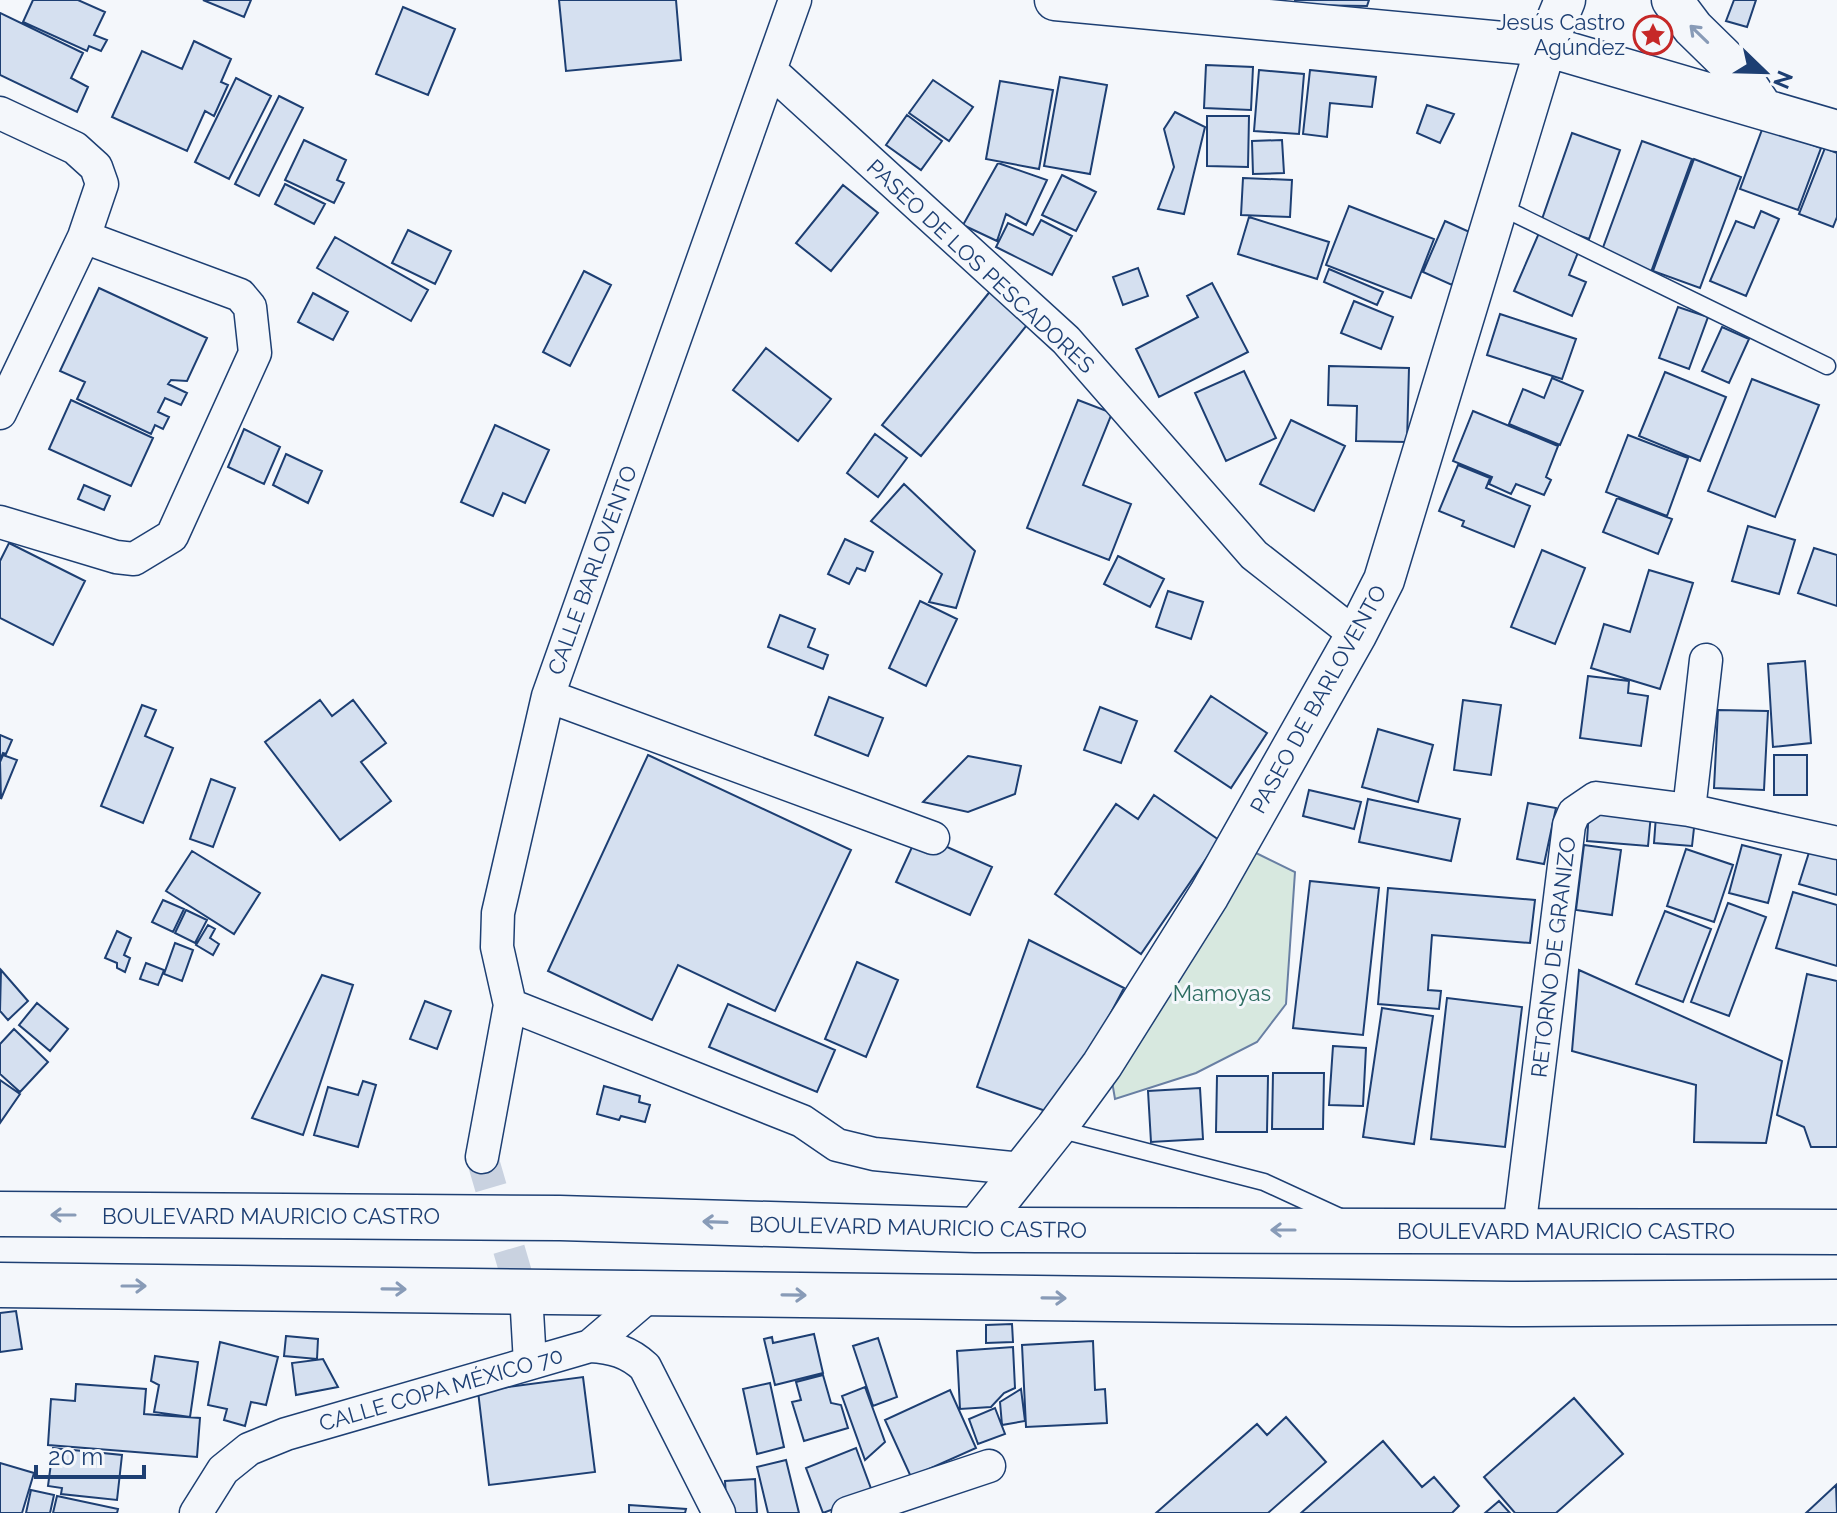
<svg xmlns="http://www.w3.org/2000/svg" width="1837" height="1513" viewBox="0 0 1837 1513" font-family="Raleway,sans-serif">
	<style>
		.green { fill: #d7e8df; stroke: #687fa3; stroke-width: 2 }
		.building { fill: #d5e0f0; stroke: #1d3f73; stroke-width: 2 }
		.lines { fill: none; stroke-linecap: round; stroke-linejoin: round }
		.minor-tunnel { stroke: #c9d2e0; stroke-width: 32; stroke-dasharray: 32 16; stroke-linecap: butt }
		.service-casing { stroke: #1d3f73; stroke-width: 19 }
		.minor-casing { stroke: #1d3f73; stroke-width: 35 }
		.tertiary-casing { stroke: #1d3f73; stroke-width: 43 }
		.primary-casing { stroke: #1d3f73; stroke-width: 47 }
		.service { stroke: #f4f7fb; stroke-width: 16 }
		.minor { stroke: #f4f7fb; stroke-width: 32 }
		.tertiary { stroke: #f4f7fb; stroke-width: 40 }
		.primary { stroke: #f4f7fb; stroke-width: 44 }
		.oneway { stroke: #889bb7 }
		.labels { text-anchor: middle; stroke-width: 6; stroke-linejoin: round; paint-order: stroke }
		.poi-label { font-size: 22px; fill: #1d3f73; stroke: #f4f7fb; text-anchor: end }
		.street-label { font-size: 22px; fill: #1d3f73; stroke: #f4f7fb }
		.park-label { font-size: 22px; fill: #2c6c60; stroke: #f4f7fb }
	</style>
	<rect width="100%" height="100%" fill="#f4f7fb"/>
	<!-- green -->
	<path class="green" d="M1252 851 1295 872 1286 1004 1257 1042 1196 1073 1115 1099 1108 1058Z"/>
	<!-- building -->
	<path class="building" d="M33 0H78L105 12 94 35 107 40 101 51 89 46 87 51 23 22Z
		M203 0H251L244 17Z
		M559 0H676L681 60 566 71Z
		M1295 0H1369L1367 6 1295 5Z
		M1734 0H1756L1747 27 1726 21Z
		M403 7 455 29 428 95 376 74Z
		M0 13 83 53 71 78 88 87 77 112 0 75Z
		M194 41 231 59 221 82 228 85 214 116 205 111 187 151 112 117 142 51 182 69Z
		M1206 65 1253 67 1251 110 1204 108Z
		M1259 70 1304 74 1299 134 1254 131Z
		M1310 70 1376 77 1372 107 1330 103 1327 137 1303 134Z
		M1060 77 1107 85 1090 174 1044 166Z
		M236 78 271 96 229 179 195 162Z
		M933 80 973 107 949 141 909 113Z
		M1000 81 1053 90 1039 169 986 159Z
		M279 96 303 108 259 196 235 184Z
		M1427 105 1454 114 1440 143 1417 133Z
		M1175 112 1205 127 1184 214 1158 209 1174 167 1164 129Z
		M907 115 942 141 921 170 886 145Z
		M1207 116H1249L1248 167 1207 166Z
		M1763 127 1821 148 1798 210 1740 189Z
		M1572 133 1620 150 1589 239 1541 222Z
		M304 140 346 160 337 180 344 183 334 203 285 180Z
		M1282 140 1284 173 1253 174 1252 141Z
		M1642 141 1692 159 1651 272 1601 253Z
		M1825 148 1837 153V217L1833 227 1799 214Z
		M1694 159 1741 177 1700 288 1653 271Z
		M998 163 1047 180 1026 225 1006 214 997 241 963 225Z
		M1062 175 1096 192 1076 231 1042 215Z
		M1243 178 1292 180 1290 217 1241 215Z
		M285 184 325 204 314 224 275 204Z
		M843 185 878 213 831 271 796 243Z
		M1349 206 1434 239 1411 298 1326 265Z
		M1761 211 1779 219 1746 296 1710 281 1736 221 1754 228Z
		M1249 217 1329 242 1317 279 1238 254Z
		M1041 220 1072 236 1052 275 996 247 1008 223 1033 235Z
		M1445 221 1474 234 1452 285 1423 272Z
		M408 230 451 251 435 284 392 263Z
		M1539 233 1579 250 1569 275 1586 282 1572 316 1514 291Z
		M335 237 428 290 411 321 317 268Z
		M1138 268 1148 296 1123 305 1113 277Z
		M1329 269 1383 292 1377 305 1324 282Z
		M584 271 611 285 570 366 543 352Z
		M1212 283 1248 352 1159 397 1136 349 1198 317 1187 296Z
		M99 288 207 338 187 381 171 380 168 384 187 393 181 405 165 398 158 412 169 417 163 429 155 425 151 434 77 399 85 382 60 371Z
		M992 289 1031 320 921 456 882 425Z
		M313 293 348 312 333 340 298 322Z
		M1354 301 1393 317 1381 349 1341 333Z
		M1678 307 1708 317 1689 369 1659 358Z
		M1500 314 1576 339 1562 379 1487 355Z
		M1722 327 1749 339 1729 383 1702 371Z
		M766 348 831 399 798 441 733 390Z
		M1329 366 1409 368 1407 442 1356 441 1357 406 1328 405Z
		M1244 371 1276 438 1226 461 1195 393Z
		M1665 372 1726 397 1700 461 1639 436Z
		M1552 378 1583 391 1560 445 1509 424 1523 389 1544 398Z
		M1752 379 1819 405 1775 517 1708 491Z
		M71 400 153 438 131 486 49 449Z
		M1078 400 1112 413 1083 485 1131 504 1109 560 1027 528Z
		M1473 411 1558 446 1546 477 1551 480 1544 495 1516 484 1511 494 1489 484 1492 477 1453 461Z
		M1291 420 1345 446 1314 511 1260 484Z
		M495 425 549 450 525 503 503 493 493 516 461 502Z
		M244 429 280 447 264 484 228 467Z
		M875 434 907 458 878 497 847 473Z
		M1628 435 1688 458 1667 516 1606 492Z
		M286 454 322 471 308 503 273 485Z
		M1458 465 1490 478 1486 488 1530 506 1514 547 1462 526 1464 521 1439 511Z
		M904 484 975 551 956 608 929 602 942 574 871 521Z
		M84 485 110 496 104 510 78 499Z
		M1617 498 1672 519 1658 554 1603 532Z
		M1748 526 1795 540 1779 594 1732 581Z
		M845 539 873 552 865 571 857 568 849 584 828 574Z
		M9 543 85 581 53 645 0 618V561Z
		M1814 548 1837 555V606L1798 593Z
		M1542 550 1585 568 1555 644 1511 627Z
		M1118 556 1164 579 1150 607 1104 584Z
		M1649 570 1693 583 1660 689 1591 668 1604 624 1630 632Z
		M1168 591 1203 602 1191 639 1156 627Z
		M920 601 957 619 926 686 889 668Z
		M780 615 815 629 808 647 828 655 823 669 768 647Z
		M1805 661 1811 743 1773 747 1768 664Z
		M1588 676 1629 681 1628 693 1648 696 1641 746 1580 738Z
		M1211 696 1267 733 1231 788 1175 751Z
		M829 697 883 718 868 756 815 735Z
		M320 700 332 716 353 700 386 743 361 762 391 801 340 840 265 742Z
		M1463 700 1501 705 1491 775 1454 770Z
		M142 705 156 710 145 736 173 748 143 823 101 806Z
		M1100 707 1137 721 1121 763 1084 750Z
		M1718 710 1768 711 1764 790 1714 788Z
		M1378 729 1433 745 1418 802 1362 787Z
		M0 735 12 740 6 754 3 753 0 760Z
		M3 755 17 760 1 799 0 762Z
		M648 755 851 850 775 1011 678 965 652 1020 548 971Z
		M1774 755H1807V795H1774Z
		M968 756 1021 766 1015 794 968 812 923 802Z
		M211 779 235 788 213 847 190 839Z
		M1309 790 1361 802 1354 829 1303 816Z
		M1154 795 1219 840 1141 954 1055 894 1116 804 1138 819Z
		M1368 799 1460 819 1451 861 1359 842Z
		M1528 803 1556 808 1544 864 1517 859Z
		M1589 809 1651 814 1648 846 1587 841Z
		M1656 816 1695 819 1692 846 1654 843Z
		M918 834 992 867 970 915 896 882Z
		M1812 843 1837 850V895L1799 884Z
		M1584 845 1621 850 1612 915 1576 910Z
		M1742 845 1781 855 1768 903 1729 893Z
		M1686 849 1733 865 1714 922 1667 906Z
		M192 851 260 893 234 934 166 891Z
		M1310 881 1379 888 1363 1035 1293 1028Z
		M1388 888 1535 900 1530 943 1432 935 1428 990 1441 991 1439 1009 1378 1004Z
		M1793 892 1837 905V966L1776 948Z
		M163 900 184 909 173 932 152 922Z
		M1728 903 1766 917 1729 1016 1691 1002Z
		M186 910 207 920 195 943 175 933Z
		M1665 911 1711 929 1683 1002 1636 984Z
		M208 925 215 929 210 938 219 944 213 955 196 945Z
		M117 931 131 938 124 955 130 958 125 972 117 968V963L105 958Z
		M1029 940 1124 988 1057 1115 977 1087Z
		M175 943 193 950 182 981 164 974Z
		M857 962 898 980 866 1057 825 1039Z
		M146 963 164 970 158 985 140 979Z
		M1 970 28 1001 8 1020 0 1011Z
		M1579 970 1782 1061 1766 1143 1694 1142 1696 1085 1572 1051Z
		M1807 974 1837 981V1147H1811L1804 1127 1777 1115Z
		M322 975 353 985 303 1135 252 1118Z
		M1447 998 1522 1007 1505 1147 1431 1139Z
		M425 1001 451 1011 437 1049 410 1039Z
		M37 1003 68 1029 50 1051 19 1025Z
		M728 1004 835 1050 817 1092 709 1047Z
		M1382 1008 1433 1016 1414 1144 1363 1137Z
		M14 1029 48 1062 20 1092 0 1074V1044Z
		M1333 1046 1366 1048 1363 1106 1329 1105Z
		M1273 1073H1324L1323 1129H1272Z
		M1217 1076H1268L1267 1132H1216Z
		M0 1080 20 1094 0 1123Z
		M363 1081 376 1085 358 1147 314 1135 328 1087 358 1095Z
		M604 1086 640 1096 639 1102 650 1105 645 1122 621 1116 619 1120 597 1114Z
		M1200 1088 1203 1139 1151 1142 1148 1091Z
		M16 1311 22 1349 0 1352V1313Z
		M1012 1324 1013 1342 986 1343V1325Z
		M814 1334 823 1373 775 1385 764 1339 772 1337 773 1343Z
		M286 1336 318 1339 317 1359 284 1356Z
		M878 1338 897 1397 873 1406 853 1346Z
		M1093 1341 1095 1390 1105 1389 1107 1423 1026 1427 1022 1345Z
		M220 1342 278 1357 266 1405 251 1402 245 1426 224 1420 227 1409 208 1405Z
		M1013 1347 1015 1388 1004 1393 991 1407 960 1409 957 1351Z
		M155 1356 198 1362 190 1417 154 1412 159 1385 151 1381Z
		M323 1359 338 1387 296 1395 292 1363Z
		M823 1375 831 1403 841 1405 848 1428 804 1441 792 1402 801 1400 796 1382Z
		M583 1377 595 1472 489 1485 478 1391Z
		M770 1383 784 1447 757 1454 743 1389Z
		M76 1384 146 1389 144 1414 200 1418 197 1457 48 1445 51 1399 75 1401Z
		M865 1387 885 1442 865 1460 842 1396Z
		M1021 1389 1025 1421 1002 1425 1000 1402Z
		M950 1390 976 1448 911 1477 885 1420Z
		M1574 1398 1623 1454 1556 1513H1515L1484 1477Z
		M995 1408 1005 1434 978 1444 969 1419Z
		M1286 1417 1326 1462 1268 1513H1156L1257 1424 1267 1435Z
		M1383 1441 1422 1487 1434 1477 1459 1506 1452 1513H1301Z
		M53 1448 122 1455 117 1500 61 1494 62 1488 48 1486Z
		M856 1448 873 1494 823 1513 806 1468Z
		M786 1460 799 1513H768L757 1467Z
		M0 1463 34 1473 22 1513H0Z
		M755 1479 757 1513H727L725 1481Z
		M1836 1485 1837 1513H1806Z
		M31 1490 54 1495 50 1513H26Z
		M57 1496 118 1509 117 1513H53Z
		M1499 1501 1510 1513H1485Z
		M629 1505 686 1509 685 1513H629Z"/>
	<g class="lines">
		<!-- minor-tunnel -->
		<path class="minor-tunnel" d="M482 1157 527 1311"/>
		<!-- service casing -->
		<g class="service-casing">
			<path id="service" d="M1499 206 1827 366
				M1058 1129 1264 1182 1340 1217"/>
		</g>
		<!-- minor casing -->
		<g class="minor-casing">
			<path id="minor" d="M771 71 1066 340 1254 555 1356 635
				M0 113 75 148 96 167 102 184 84 237 0 413
				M0 522 116 557 134 559 172 536 255 353 250 307 240 295 84 237
				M548 696 933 838
				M1689 810 1706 660
				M510 1005 802 1121 837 1145 874 1154 1023 1169
				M482 1157 510 1005 497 947 498 913 548 696 795 0
				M1519 1230 1569 825 1574 813 1596 798 1689 810 1837 843
				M527 1311 530 1363
				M590 1346C612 1347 629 1352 645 1367L719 1513
				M196 1513 223 1470 249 1449 286 1434 590 1346 652 1293
				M848 1513 989 1466"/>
		</g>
		<!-- tertiary casing -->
		<g class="tertiary-casing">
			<path id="tertiary" d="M1055 0 1546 46 1837 131
				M1672 0 1693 28 1739 73 1763 109
				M975 1230 1056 1128 1102 1065 1209 895 1356 635 1384 580 1546 46 1565 0"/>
		</g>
		<!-- primary casing -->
		<g class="primary-casing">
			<path id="primary" d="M0 1214 560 1218 975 1230 1837 1232
				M0 1285 1511 1304 1837 1302"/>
		</g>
		<!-- service -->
		<use href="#service" class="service"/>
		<!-- minor -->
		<use href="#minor" class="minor"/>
		<!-- tertiary -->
		<use href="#tertiary" class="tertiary"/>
		<!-- primary -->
		<use href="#primary" class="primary"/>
	</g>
	<!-- one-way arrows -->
	<defs><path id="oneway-shaft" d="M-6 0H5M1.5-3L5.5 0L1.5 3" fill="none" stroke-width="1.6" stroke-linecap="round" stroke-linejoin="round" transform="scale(2)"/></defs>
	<g class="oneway">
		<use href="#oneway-shaft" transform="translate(1699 34) rotate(-136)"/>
		<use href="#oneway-shaft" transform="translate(63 1215) rotate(-180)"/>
		<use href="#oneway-shaft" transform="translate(715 1222) rotate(-178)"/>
		<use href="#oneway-shaft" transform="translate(1283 1230) rotate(180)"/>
		<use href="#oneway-shaft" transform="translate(134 1286)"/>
		<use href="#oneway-shaft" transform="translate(394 1289) rotate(1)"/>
		<use href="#oneway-shaft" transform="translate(794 1295) rotate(1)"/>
		<use href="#oneway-shaft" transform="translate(1054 1298) rotate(1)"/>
	</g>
	<!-- icons -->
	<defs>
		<g id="sight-ring" transform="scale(2)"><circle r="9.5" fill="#f4f7fb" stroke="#c62828" stroke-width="1.5"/><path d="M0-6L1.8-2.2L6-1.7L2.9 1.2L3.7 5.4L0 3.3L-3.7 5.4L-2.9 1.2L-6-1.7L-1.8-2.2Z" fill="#c62828"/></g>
	</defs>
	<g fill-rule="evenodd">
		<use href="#sight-ring" x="1653" y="35"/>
	</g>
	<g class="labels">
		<!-- poi labels -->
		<g class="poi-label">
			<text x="1625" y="30">Jesús Castro<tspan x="1625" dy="25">Agúndez</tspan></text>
		</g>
		<!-- street labels -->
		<g class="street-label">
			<text transform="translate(981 266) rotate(43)" y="8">PASEO DE LOS PESCADORES</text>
			<text transform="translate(592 570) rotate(-70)" y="8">CALLE BARLOVENTO</text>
			<text transform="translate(1318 699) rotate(-61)" y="8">PASEO DE BARLOVENTO</text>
			<text transform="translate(1553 957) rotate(-83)" y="8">RETORNO DE GRANIZO</text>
			<text x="271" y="1224">BOULEVARD MAURICIO CASTRO</text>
			<text transform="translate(918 1227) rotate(1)" y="8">BOULEVARD MAURICIO CASTRO</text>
			<text x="1566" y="1239">BOULEVARD MAURICIO CASTRO</text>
			<text transform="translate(441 1389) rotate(-16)" y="8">CALLE COPA MÉXICO 70</text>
		</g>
		<!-- park labels -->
		<g class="park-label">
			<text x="1222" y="1001">Mamoyas</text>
		</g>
	</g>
	<!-- north arrow -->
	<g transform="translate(1765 72) rotate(113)" stroke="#f4f7fb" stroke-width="6" paint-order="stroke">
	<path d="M0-6L14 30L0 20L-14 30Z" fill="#1d3f73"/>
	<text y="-12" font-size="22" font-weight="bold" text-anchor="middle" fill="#1d3f73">N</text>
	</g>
	<!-- scale -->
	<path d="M36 1465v12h108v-12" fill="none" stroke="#1d3f73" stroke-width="4"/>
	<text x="48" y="1465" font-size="24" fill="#1d3f73" stroke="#f4f7fb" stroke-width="6" paint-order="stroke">20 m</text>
</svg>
